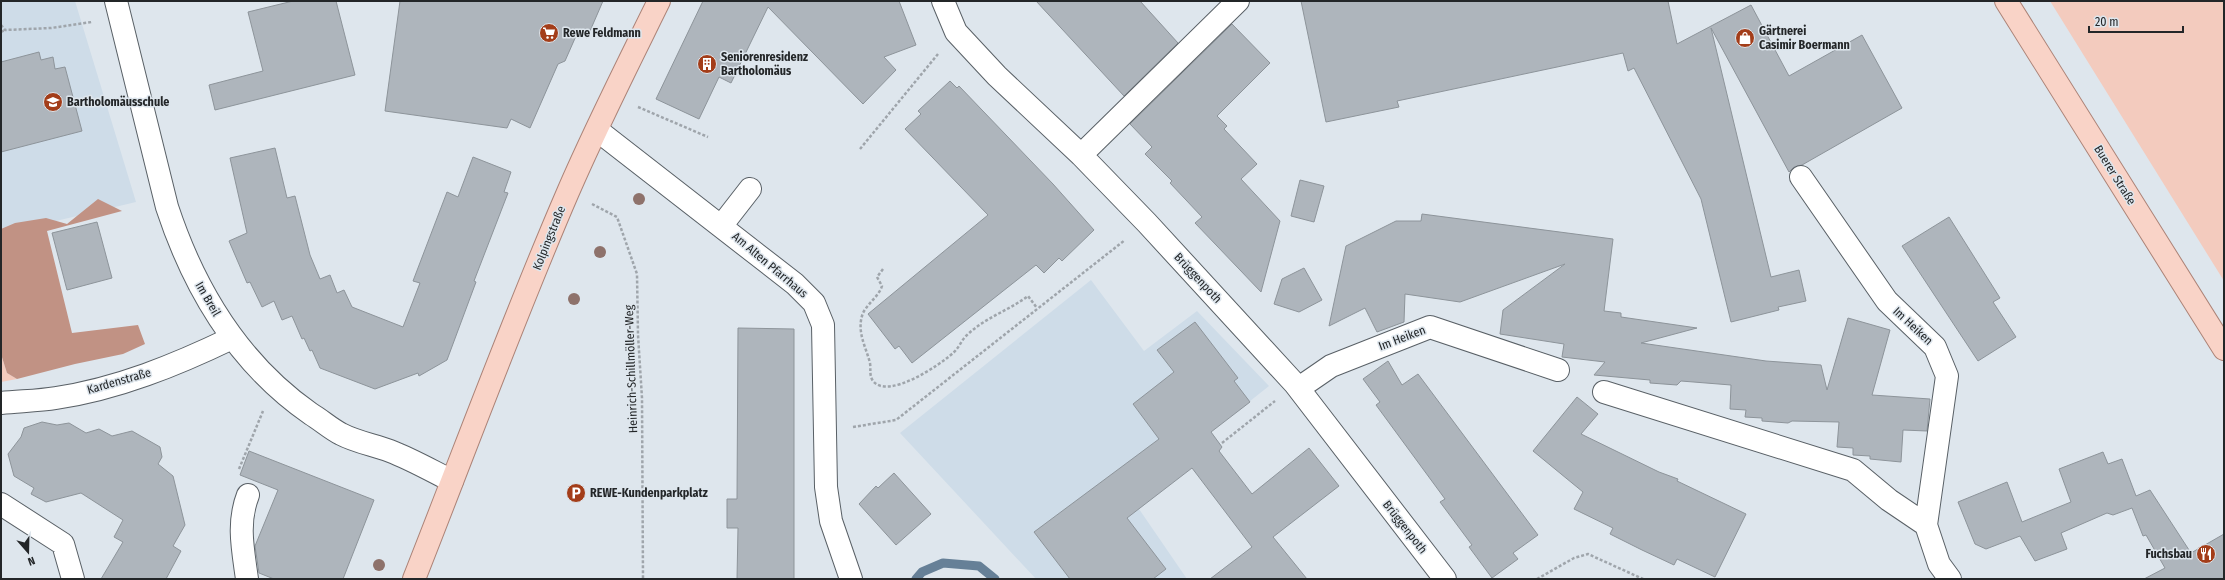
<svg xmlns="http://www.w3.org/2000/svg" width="2225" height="580" viewBox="0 0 2225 580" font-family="'Fira Sans Condensed',sans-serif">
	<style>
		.built { fill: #cedce8 }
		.green { fill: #f3cbbe }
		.forest { fill: #c19284 }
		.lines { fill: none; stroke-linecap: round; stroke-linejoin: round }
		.stream { stroke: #668097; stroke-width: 9 }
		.building { fill: #aeb5bc; stroke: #8d949a }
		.minor-casing { stroke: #596066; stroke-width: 24 }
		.major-casing { stroke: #ac8377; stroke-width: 24 }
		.path { stroke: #9fa5ab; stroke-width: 2.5; stroke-dasharray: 3 2; stroke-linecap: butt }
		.minor { stroke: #fff; stroke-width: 22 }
		.major { stroke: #f9d3c7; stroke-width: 22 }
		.tree { fill: #8e726b }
		.labels { text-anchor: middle; stroke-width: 3; stroke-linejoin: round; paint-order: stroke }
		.poi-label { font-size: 12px; font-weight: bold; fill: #232628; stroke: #dee6ed; text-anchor: start }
		.street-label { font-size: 12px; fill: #232628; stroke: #dee6ed }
	</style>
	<rect width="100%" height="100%" fill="#dee6ed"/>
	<!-- built -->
	<path class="built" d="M1 1H75L136 202 1 234Z
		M1091 280 1144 351 1197 311 1269 386 1211 432 1222 447 1218 450 1252 494 1239 504 1207 456 1139 509 1187 579H1036L900 433Z"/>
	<!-- green -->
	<path class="green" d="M2050 1H2224V281Z
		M1 354 7 373 17 379 1 382Z"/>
	<!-- forest -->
	<path class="forest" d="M98 199 122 211 47 231 72 333 138 325 145 344 123 354 75 364 17 379 7 373 1 354V229L15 223 46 218 67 224Z"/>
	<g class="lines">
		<!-- stream -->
		<path class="stream" d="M916 579 922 572 943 563 979 566 995 579"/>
	</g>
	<!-- building -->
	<path class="building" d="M293 1H336L355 75 215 110 209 85 263 71 248 12Z
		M400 1H603L587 38 581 34 579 38 576 36 565 61 558 64 530 128 511 119 507 128 385 111Z
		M703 1H899L916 45 884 57 896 70 863 104 768 7 731 83 719 77 699 119 656 99Z
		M1036 1H1140L1178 43 1124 96Z
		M1301 1H1668L1677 44 1751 5 1789 76 1862 35 1902 108 1802 165 1794 167 1789 172 1711 28 1771 277 1799 270 1806 301 1778 307 1779 310 1731 322 1701 199 1634 68 1628 71 1623 53 1397 101 1399 107 1326 122Z
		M1232 24 1270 63 1217 116 1227 126 1224 129 1257 164 1241 179 1280 221 1261 292 1195 223 1202 217 1170 183 1172 181 1145 154 1152 147 1130 124Z
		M39 52 41 60 53 57 55 69 65 67 82 131 1 152V62Z
		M950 81 957 88 959 86 1053 184 1094 230 1062 261 1059 258 1044 273 1036 265 912 363 899 346 895 349 868 314 988 215 905 129 921 114 918 111Z
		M275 148 287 198 295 196 310 255 320 279 330 275 337 293 344 290 352 307 403 327 420 283 413 281 447 192 458 197 473 157 511 172 504 192 508 193 474 281 476 282 447 360 419 376 418 373 375 389 320 368 312 350 310 351 304 338 302 339 292 316 282 320 274 301 262 307 250 282 247 283 229 241 247 233 230 158Z
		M1300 180 1324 186 1314 222 1291 216Z
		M1422 214 1613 239 1604 311 1621 313V317L1697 328 1641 343 1766 361 1821 365 1827 390 1848 318 1890 330 1872 395 1930 399 1927 431 1903 430 1901 462 1870 459V456L1853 455V448L1837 447 1839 422 1792 421 1788 423 1762 421V418L1745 417 1746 410 1730 409 1731 385 1681 381 1677 385 1650 383V380L1594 375 1605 362 1562 357 1564 344 1500 334 1503 310 1565 264 1460 302 1405 294 1404 322 1377 332 1365 308 1329 326 1346 246 1396 221H1421Z
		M1949 217 2000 298 1993 302 2016 337 1978 361 1902 246Z
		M97 222 112 278 67 290 52 233Z
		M1304 268 1322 300 1299 312 1274 304 1282 279Z
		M1195 322 1238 378 1234 381 1250 402 1211 432 1222 447 1219 451 1252 494 1309 448 1339 486 1273 537 1307 579H1210L1252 547 1192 468 1127 518 1166 569 1153 579H1070L1034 532 1159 439 1133 404 1174 372 1157 350Z
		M738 328 794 329V579H737L738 528H727V499H737Z
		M1388 361 1402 385 1418 374 1538 535 1513 553 1518 559 1492 578 1469 547 1472 545 1440 502 1445 499 1376 405 1380 402 1363 379Z
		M1577 397 1598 414 1581 434 1659 472 1678 479 1677 481 1746 514 1715 577 1677 559 1674 565 1642 550 1610 534 1613 528 1574 509 1583 492 1533 451Z
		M42 422 57 425 69 423 86 433 99 429 112 436 132 431 160 447 162 457 158 464 173 476 185 525 173 546 181 551 166 579H101L123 542 114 537 123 520 81 493 46 502 31 494 34 488 14 476 8 454 21 437 24 428Z
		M249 451 374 500 343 579H274L259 573 255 546 278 490 240 475Z
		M2103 452 2108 464 2122 459 2136 496 2150 490 2191 553 2224 534V579H2144L2165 568 2146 535 2143 536 2132 508 2113 515 2107 513 2061 533 2067 549 2035 561 2020 536 1986 549 1975 544 1958 502 2007 482 2022 522 2071 502 2059 469Z
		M894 473 931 514 896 545 859 504 876 486 878 488Z"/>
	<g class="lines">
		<!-- minor casing -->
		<g class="minor-casing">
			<path id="minor" d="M116 1 167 207C194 289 239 364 311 414 321 420 331 429 341 434 356 442 374 445 390 451 411 459 432 471 452 481
				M943 1 956 32 997 76 1081 155 1147 223 1295 384 1445 579
				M597 130 795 284 814 303 823 325 826 487 831 521 851 579
				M1081 155 1238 1
				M1801 177 1887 301 1935 347 1947 376 1926 525 1939 564 1950 579
				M722 225 750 189
				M1299 388 1331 366 1430 327 1558 370
				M1604 392 1853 470 1889 500 1926 525
				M1 403C19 401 38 401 56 398 117 389 176 365 232 338
				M1 504 63 544 73 579
				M247 579C243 550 237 523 248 495"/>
		</g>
		<!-- major casing -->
		<g class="major-casing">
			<path id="major" d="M2006 1 2224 349
				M414 579C465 450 513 319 568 192 596 127 628 64 659 1"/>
		</g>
		<!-- path -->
		<path class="path" d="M1 25 5 30 51 28 92 22
			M1 32 5 30
			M638 107 708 137
			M860 149 938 54
			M592 204 617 217 637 274 638 335 642 398 643 579
			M883 269 877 277 882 286C879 296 868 303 863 313 856 331 866 347 870 363 871 370 869 375 873 381 888 400 940 365 953 353 959 348 961 341 966 336 984 318 1008 311 1028 296L1037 308
			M853 427 896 420 1125 240
			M1222 443 1275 401
			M239 469 263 411
			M1537 579 1574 558 1588 554 1643 579"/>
		<!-- minor -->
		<use href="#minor" class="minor"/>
		<!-- major -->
		<use href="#major" class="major"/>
	</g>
	<!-- trees -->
	<g class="tree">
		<circle cx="639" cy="199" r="6"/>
		<circle cx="600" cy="252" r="6"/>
		<circle cx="574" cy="299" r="6"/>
		<circle cx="379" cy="565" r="6"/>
	</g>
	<!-- icons -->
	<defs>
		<g id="supermarket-disc" transform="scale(1)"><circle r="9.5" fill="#a33d19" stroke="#dee6ed"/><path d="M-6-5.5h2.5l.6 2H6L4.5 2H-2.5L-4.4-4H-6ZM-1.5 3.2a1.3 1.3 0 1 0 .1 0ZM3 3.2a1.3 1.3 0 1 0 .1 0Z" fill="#fff"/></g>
		<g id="shop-disc" transform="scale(1)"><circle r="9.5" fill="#a33d19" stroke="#dee6ed"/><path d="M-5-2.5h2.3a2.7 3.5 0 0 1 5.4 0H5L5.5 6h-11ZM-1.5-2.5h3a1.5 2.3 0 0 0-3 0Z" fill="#fff"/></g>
		<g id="building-disc" transform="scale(1)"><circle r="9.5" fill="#a33d19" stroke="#dee6ed"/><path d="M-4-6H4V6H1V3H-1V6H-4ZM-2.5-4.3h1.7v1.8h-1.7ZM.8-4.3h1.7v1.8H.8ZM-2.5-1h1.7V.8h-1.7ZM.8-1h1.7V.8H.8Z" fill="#fff"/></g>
		<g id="school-disc" transform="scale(1)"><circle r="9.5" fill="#a33d19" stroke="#dee6ed"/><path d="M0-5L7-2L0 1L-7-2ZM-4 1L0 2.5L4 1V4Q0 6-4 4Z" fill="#fff"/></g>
		<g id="parking-disc" transform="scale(1)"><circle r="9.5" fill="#a33d19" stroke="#dee6ed"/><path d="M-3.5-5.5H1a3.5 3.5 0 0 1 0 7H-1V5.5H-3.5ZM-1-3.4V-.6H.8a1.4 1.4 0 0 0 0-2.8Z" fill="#fff"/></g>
		<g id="restaurant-disc" transform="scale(1)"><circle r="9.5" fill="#a33d19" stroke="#dee6ed"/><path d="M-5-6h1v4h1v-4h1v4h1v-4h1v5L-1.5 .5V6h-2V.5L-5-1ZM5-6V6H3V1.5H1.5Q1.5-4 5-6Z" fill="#fff"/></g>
	</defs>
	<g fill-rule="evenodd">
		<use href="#supermarket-disc" x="549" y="33"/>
		<use href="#shop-disc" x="1745" y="38"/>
		<use href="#building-disc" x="707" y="64"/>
		<use href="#school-disc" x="53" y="102"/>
		<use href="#parking-disc" x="576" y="493"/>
		<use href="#restaurant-disc" x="2206" y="554"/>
	</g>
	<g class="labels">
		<!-- poi labels -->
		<g class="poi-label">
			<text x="1759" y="35">Gärtnerei<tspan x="1759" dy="14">Casimir Boermann</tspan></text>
			<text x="563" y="37">Rewe Feldmann</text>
			<text x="721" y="61">Seniorenresidenz<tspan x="721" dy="14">Bartholomäus</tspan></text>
			<text x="67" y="106">Bartholomäusschule</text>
			<text x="590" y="497">REWE-Kundenparkplatz</text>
			<text x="2192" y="558" text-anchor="end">Fuchsbau</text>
		</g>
		<!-- street labels -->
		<g class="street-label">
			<text transform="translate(2115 175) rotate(58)" y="4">Buerer Straße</text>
			<text transform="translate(549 238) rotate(-68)" y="4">Kolpingstraße</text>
			<text transform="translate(770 265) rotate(40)" y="4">Am Alten Pfarrhaus</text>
			<text transform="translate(1198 278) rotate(47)" y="4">Brüggenpoth</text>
			<text transform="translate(208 299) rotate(60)" y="4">Im Breil</text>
			<text transform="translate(1913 326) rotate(43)" y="4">Im Heiken</text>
			<text transform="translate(1402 338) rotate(-21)" y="4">Im Heiken</text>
			<text transform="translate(631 369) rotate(-92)" y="4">Heinrich-Schillmöller-Weg</text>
			<text transform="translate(119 381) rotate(-16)" y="4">Kardenstraße</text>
			<text transform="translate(1405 527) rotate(52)" y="4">Brüggenpoth</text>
		</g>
	</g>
	<!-- border -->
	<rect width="2225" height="580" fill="none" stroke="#232628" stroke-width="4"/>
	<!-- north arrow -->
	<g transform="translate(28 552) rotate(160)" stroke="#dee6ed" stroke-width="3" paint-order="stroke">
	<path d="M0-3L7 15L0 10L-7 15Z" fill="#232628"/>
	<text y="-6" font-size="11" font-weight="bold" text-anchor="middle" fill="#232628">N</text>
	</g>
	<!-- scale -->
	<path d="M2089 26v6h94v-6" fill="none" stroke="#232628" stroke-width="2"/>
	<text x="2095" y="26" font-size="12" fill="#232628" stroke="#dee6ed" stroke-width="3" paint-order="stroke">20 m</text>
</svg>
